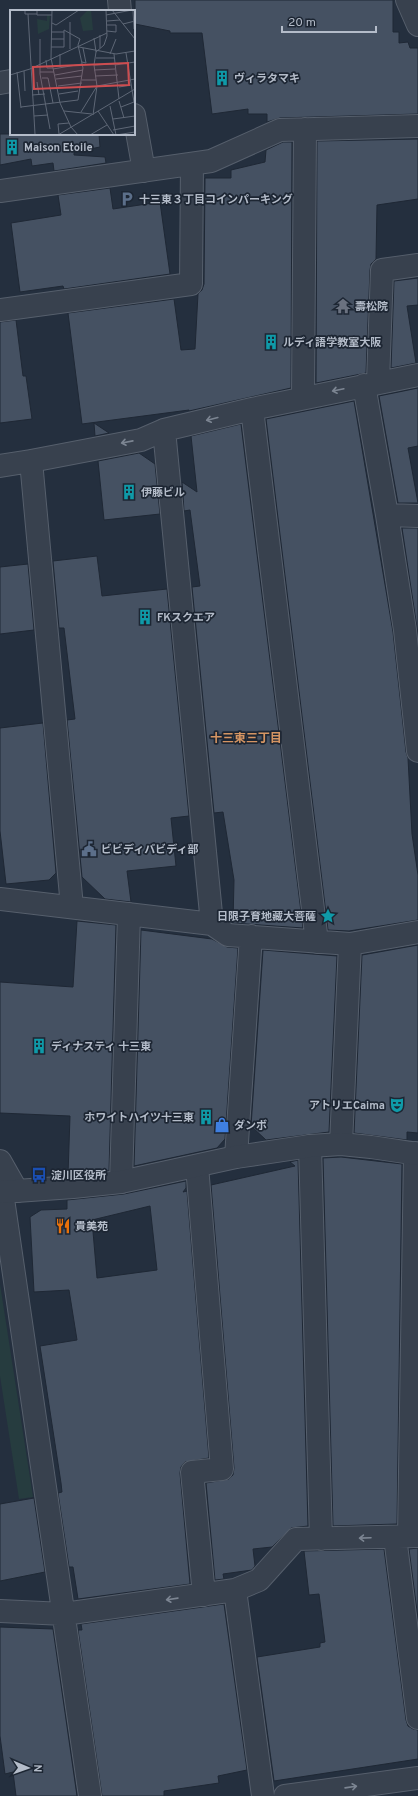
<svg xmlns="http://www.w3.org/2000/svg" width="418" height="1796" viewBox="0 0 418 1796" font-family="Overpass,'Noto Sans JP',sans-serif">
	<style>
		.green { fill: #263c3f }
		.building { fill: #455162; stroke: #1f2835; fill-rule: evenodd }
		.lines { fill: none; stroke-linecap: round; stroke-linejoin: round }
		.minor-casing { stroke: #565f6c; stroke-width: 24 }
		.tertiary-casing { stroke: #565f6c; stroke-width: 24 }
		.minor { stroke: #38414e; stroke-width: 22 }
		.tertiary { stroke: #38414e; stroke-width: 22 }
		.oneway { stroke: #7c8592 }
		.labels { text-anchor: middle; stroke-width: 3.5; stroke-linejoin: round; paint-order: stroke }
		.poi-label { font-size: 11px; font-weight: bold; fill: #b4bcc9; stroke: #1d2633; text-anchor: start }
		.neighbourhood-label { font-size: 12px; font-weight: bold; fill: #d59563; stroke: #1d2633 }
		.inset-road { fill: none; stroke: #5e6776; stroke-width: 1 }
		.view { fill: #ce4d50; fill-opacity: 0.15; stroke: #ce4d50; stroke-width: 2 }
		.inset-edge { fill: none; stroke: #b4bcc9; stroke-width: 2 }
	</style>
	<rect width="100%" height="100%" fill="#242f3e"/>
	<!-- green -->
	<path class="green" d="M0 1284 33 1497 19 1499 0 1376Z"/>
	<!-- building -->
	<path class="building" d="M135 0H393V32H399V43L408 42 410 48H418V114L280 118 267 122V114H248V109L212 114 202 33H170V31L135 24Z
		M0 134H99L100 147 74 152V155L105 157 106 163 54 171 53 163 32 166 31 159 0 165Z
		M418 139V199L377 205 376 259 371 264 370 270 366 373 316 383 317 141Z
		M283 142H292L291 388 189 411V410L82 424 68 313 174 299 181 350 195 349 198 294 202 290 204 284 205 178H231V170L265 162 266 150Z
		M110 188 113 209 160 202 170 274 64 289 63 286 20 292 11 223 61 215 58 195Z
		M418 278V305L407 306 416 363 391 368 394 281Z
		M16 320 23 376H26L32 419 0 423V322Z
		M418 388V446L408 448 418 503H398L379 396Z
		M354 401 393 632 406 752 408 758 412 834 418 875V920L349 931 328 930 266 419Z
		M94 423 109 433 95 436Z
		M241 424 303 928 233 923 234 880 223 812 214 813 192 587 200 586 190 510 184 511 182 482 197 492 191 436Z
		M139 453 155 464 160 514 104 520 98 461Z
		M402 528H418V634L417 628Z
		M97 556 102 596 167 589 189 816 171 818 176 866 127 871 131 902 105 899 82 877 67 720 75 719 64 628H59L53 561Z
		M28 564 34 630 0 634V567Z
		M43 723 56 873 49 880 6 884 0 831V728Z
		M77 921 116 925 109 1171 68 1175 70 1116 0 1113V982L73 987Z
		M141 930 212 939 227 947 238 948 225 1139 217 1148 134 1166Z
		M418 945V1133L407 1132V1140L354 1133 362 955Z
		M263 950 337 956 329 1132 266 1140 251 1126Z
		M341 1157 402 1164 397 1524 333 1526 323 1158Z
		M298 1160 308 1526 291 1528 272 1547 253 1549 255 1566 252 1570 223 1574 224 1579 215 1580 206 1483 229 1479 233 1475 234 1468 211 1185 295 1166 290 1162Z
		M186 1181V1188L183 1192 187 1191 209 1458 185 1462 181 1467 180 1473 190 1584 78 1599 73 1567H69L58 1493 62 1492 61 1483 40 1346 77 1340 69 1290 34 1292 30 1217 41 1210 67 1209V1200L124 1194ZM150 1206 157 1270 97 1278 92 1220Z
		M34 1498 45 1572 0 1581V1504Z
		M418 1548V1619L409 1549Z
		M384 1549 406 1720 408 1726 413 1729 418 1730V1759L274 1781 257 1657 320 1647V1643L325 1642 319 1594 309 1595 304 1551Z
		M224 1604 247 1770 218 1776 219 1783 164 1791V1796H102L78 1630H82L81 1624Z
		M0 1627 53 1629 77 1796H16L13 1772 5 1774 0 1736Z"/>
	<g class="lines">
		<!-- minor casing -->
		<g class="minor-casing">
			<path id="minor" d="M119 0 120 11
				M407 0 418 25
				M0 83 11 81
				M134 115 144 171
				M0 191 211 161 280 130 418 126
				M0 310 191 284 192 164
				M378 382 382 270 418 265
				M364 385 387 515 405 630 418 751
				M303 398 305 129
				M252 409 317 942
				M164 430 212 924
				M31 461 72 907
				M0 466 31 461 141 440 164 430 252 409 418 375
				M387 515 418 516
				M0 899 212 924 228 935 350 944 418 932
				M341 1144 350 944
				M310 1146 321 1539
				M236 1157 251 936
				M0 1161 17 1191
				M197 1166 222 1469 192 1472 204 1595
				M121 1182 129 914
				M0 1191 2 1192 90 1796
				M409 1536 415 1153
				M395 1537 418 1718
				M235 1590 263 1796
				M0 1611 64 1614 235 1590 259 1580 296 1539 418 1536
				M285 1796 418 1778"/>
		</g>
		<!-- tertiary casing -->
		<g class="tertiary-casing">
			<path id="tertiary" d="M2 1192 73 1187 121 1182 236 1157 310 1146 341 1144 371 1147 418 1154"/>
		</g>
		<!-- minor -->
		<use href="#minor" class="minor"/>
		<!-- tertiary -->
		<use href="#tertiary" class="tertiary"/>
	</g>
	<!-- one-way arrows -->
	<defs><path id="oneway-shaft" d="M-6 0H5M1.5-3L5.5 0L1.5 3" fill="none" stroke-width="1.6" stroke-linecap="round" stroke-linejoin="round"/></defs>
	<g class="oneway">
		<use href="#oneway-shaft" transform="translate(338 390) rotate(168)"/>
		<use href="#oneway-shaft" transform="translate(212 419) rotate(166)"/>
		<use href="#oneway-shaft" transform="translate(127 442) rotate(169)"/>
		<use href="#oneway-shaft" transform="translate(365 1538) rotate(178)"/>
		<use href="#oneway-shaft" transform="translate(172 1599) rotate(172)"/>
		<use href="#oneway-shaft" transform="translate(351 1787) rotate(-8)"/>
	</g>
	<!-- icons -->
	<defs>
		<g id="building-bare" transform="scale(1.2)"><path d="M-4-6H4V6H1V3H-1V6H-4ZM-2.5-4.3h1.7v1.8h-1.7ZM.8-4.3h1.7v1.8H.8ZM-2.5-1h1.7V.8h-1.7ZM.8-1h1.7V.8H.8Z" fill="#0f9aa8" stroke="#1d2633" stroke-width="2.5" paint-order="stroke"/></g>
		<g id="parking-bare" transform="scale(1.2)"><path d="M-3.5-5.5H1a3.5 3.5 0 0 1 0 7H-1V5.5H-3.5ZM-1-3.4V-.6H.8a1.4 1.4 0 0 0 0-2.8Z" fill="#5c6f8a" stroke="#1d2633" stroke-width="2.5" paint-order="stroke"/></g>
		<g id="temple-bare" transform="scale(1.2)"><path d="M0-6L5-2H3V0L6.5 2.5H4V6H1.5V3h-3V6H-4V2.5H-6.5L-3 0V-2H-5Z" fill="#6b7280" stroke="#1d2633" stroke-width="2.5" paint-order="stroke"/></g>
		<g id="civic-bare" transform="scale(1.2)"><path d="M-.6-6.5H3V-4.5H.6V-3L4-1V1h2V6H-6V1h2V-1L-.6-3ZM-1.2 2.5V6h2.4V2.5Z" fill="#5c6f8a" stroke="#1d2633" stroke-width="2.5" paint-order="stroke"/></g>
		<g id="sight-bare" transform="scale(1.2)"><path d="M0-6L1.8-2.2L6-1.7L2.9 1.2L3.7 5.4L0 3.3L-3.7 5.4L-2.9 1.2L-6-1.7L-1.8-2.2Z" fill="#0f9aa8" stroke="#1d2633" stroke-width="2.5" paint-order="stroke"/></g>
		<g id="theatre-bare" transform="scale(1.2)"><path d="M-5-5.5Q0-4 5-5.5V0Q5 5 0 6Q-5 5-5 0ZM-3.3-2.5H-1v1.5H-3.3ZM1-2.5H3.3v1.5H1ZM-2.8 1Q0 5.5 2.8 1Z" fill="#0f9aa8" stroke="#1d2633" stroke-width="2.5" paint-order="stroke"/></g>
		<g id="shop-bare" transform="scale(1.2)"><path d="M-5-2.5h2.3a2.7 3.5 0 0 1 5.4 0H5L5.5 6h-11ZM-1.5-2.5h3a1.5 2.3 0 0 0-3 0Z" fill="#3f7fe0" stroke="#1d2633" stroke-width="2.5" paint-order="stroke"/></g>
		<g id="bus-bare" transform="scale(1.2)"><path d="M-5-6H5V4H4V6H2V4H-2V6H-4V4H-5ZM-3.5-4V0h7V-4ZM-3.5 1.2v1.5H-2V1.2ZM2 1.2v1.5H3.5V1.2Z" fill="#1a4fb4" stroke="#1d2633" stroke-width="2.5" paint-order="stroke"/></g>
		<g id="restaurant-bare" transform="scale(1.2)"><path d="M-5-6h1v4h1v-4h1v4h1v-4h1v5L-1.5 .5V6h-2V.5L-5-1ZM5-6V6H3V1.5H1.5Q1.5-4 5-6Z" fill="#e8710a" stroke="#1d2633" stroke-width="2.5" paint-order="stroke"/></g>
	</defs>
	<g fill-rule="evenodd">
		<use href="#building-bare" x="222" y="78"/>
		<use href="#building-bare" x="12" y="147"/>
		<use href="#parking-bare" x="127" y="199"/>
		<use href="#temple-bare" x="343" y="306"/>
		<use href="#building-bare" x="271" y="342"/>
		<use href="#building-bare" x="129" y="492"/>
		<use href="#building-bare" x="145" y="617"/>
		<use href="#civic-bare" x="89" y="849"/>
		<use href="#sight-bare" x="328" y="916"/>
		<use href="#building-bare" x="39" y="1046"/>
		<use href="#theatre-bare" x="397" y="1105"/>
		<use href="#building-bare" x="206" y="1117"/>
		<use href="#shop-bare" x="222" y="1125"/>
		<use href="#bus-bare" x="39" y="1175"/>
		<use href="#restaurant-bare" x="63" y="1226"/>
	</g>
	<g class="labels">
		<!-- poi labels -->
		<g class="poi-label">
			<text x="234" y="82">ヴィラタマキ</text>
			<text x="24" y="151">Maison Etoile</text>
			<text x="139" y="203">十三東３丁目コインパーキング</text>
			<text x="355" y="310">壽松院</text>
			<text x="283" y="346">ルディ語学教室大阪</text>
			<text x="141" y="496">伊藤ビル</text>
			<text x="157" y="621">FKスクエア</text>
			<text x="101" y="853">ビビディバビディ部</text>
			<text x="316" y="920" text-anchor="end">日限子育地藏大菩薩</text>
			<text x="51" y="1050">ディナスティ 十三東</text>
			<text x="385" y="1109" text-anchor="end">アトリエCaima</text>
			<text x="194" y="1121" text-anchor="end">ホワイトハイツ十三東</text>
			<text x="234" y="1129">ダンボ</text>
			<text x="51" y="1179">淀川区役所</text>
			<text x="75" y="1230">貴美苑</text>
		</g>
		<!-- neighbourhood labels -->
		<g class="neighbourhood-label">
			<text x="246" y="742">十三東三丁目</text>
		</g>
	</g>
	<!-- overview -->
	<g transform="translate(10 10)">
		<rect width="125" height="125" fill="#242f3e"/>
		<path d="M78 0H81L83 20 73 21 70 8ZM37 5H40L39 19 28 24 27 9 37 11Z" fill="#263c3f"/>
		<path class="inset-road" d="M15 0V4H27M27 0V5H42M42 0 41 48 50 93 61 117 68 125M102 0 125 29M123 0 124 19M18 4 25 124M96 5 122 0M97 11 110 10M60 12V39M42 13 46 15 69 0M113 14 125 11M97 15H106V22L97 21M41 22H54M90 25V38M84 28 86 42M30 29V64L40 119M41 29H54M69 37 106 44 125 41M116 43 124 92M100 44 106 29M104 44 109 89M86 48H104M36 50 37 58H43M72 52 76 53 73 38M84 55 105 54M105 55 125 52M50 57V44M43 59 72 54M84 60 105 59M14 61 15 81M7 62 11 98M30 62H44M0 65 20 59 97 23M45 65 73 60M85 66 108 65M32 68H38L43 93M46 69 72 66M72 70H86M27 72 29 85M48 76 72 73M87 76 125 69M109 77 121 75M49 84 68 81M22 85 35 84M109 91 114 108M100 96 106 125M11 97 68 90 73 58 68 35 70 29 54 20V37H41M111 97 124 92M54 101 82 104M88 101 104 125M71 102 87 76M83 105 87 76 84 55 86 42 94 35 97 26 96 0M24 106 38 105M103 109 125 106M103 120 125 116M49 124 48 114 59 113M48 125 125 79M80 125 97 115M106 125 125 122"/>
		<path class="view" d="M118 53 119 75 24 79 23 57Z"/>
		<rect width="125" height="125" class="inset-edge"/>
	</g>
	<!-- north arrow -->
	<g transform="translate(28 1768) rotate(92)" stroke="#1d2633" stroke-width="3" paint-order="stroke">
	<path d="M0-3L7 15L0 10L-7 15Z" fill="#b4bcc9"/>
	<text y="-6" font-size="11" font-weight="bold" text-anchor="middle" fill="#b4bcc9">N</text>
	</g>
	<!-- scale -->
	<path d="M282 26v6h94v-6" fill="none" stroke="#b4bcc9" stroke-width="2"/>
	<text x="288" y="26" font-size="12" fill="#b4bcc9" stroke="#1d2633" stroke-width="3" paint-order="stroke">20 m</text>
</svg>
